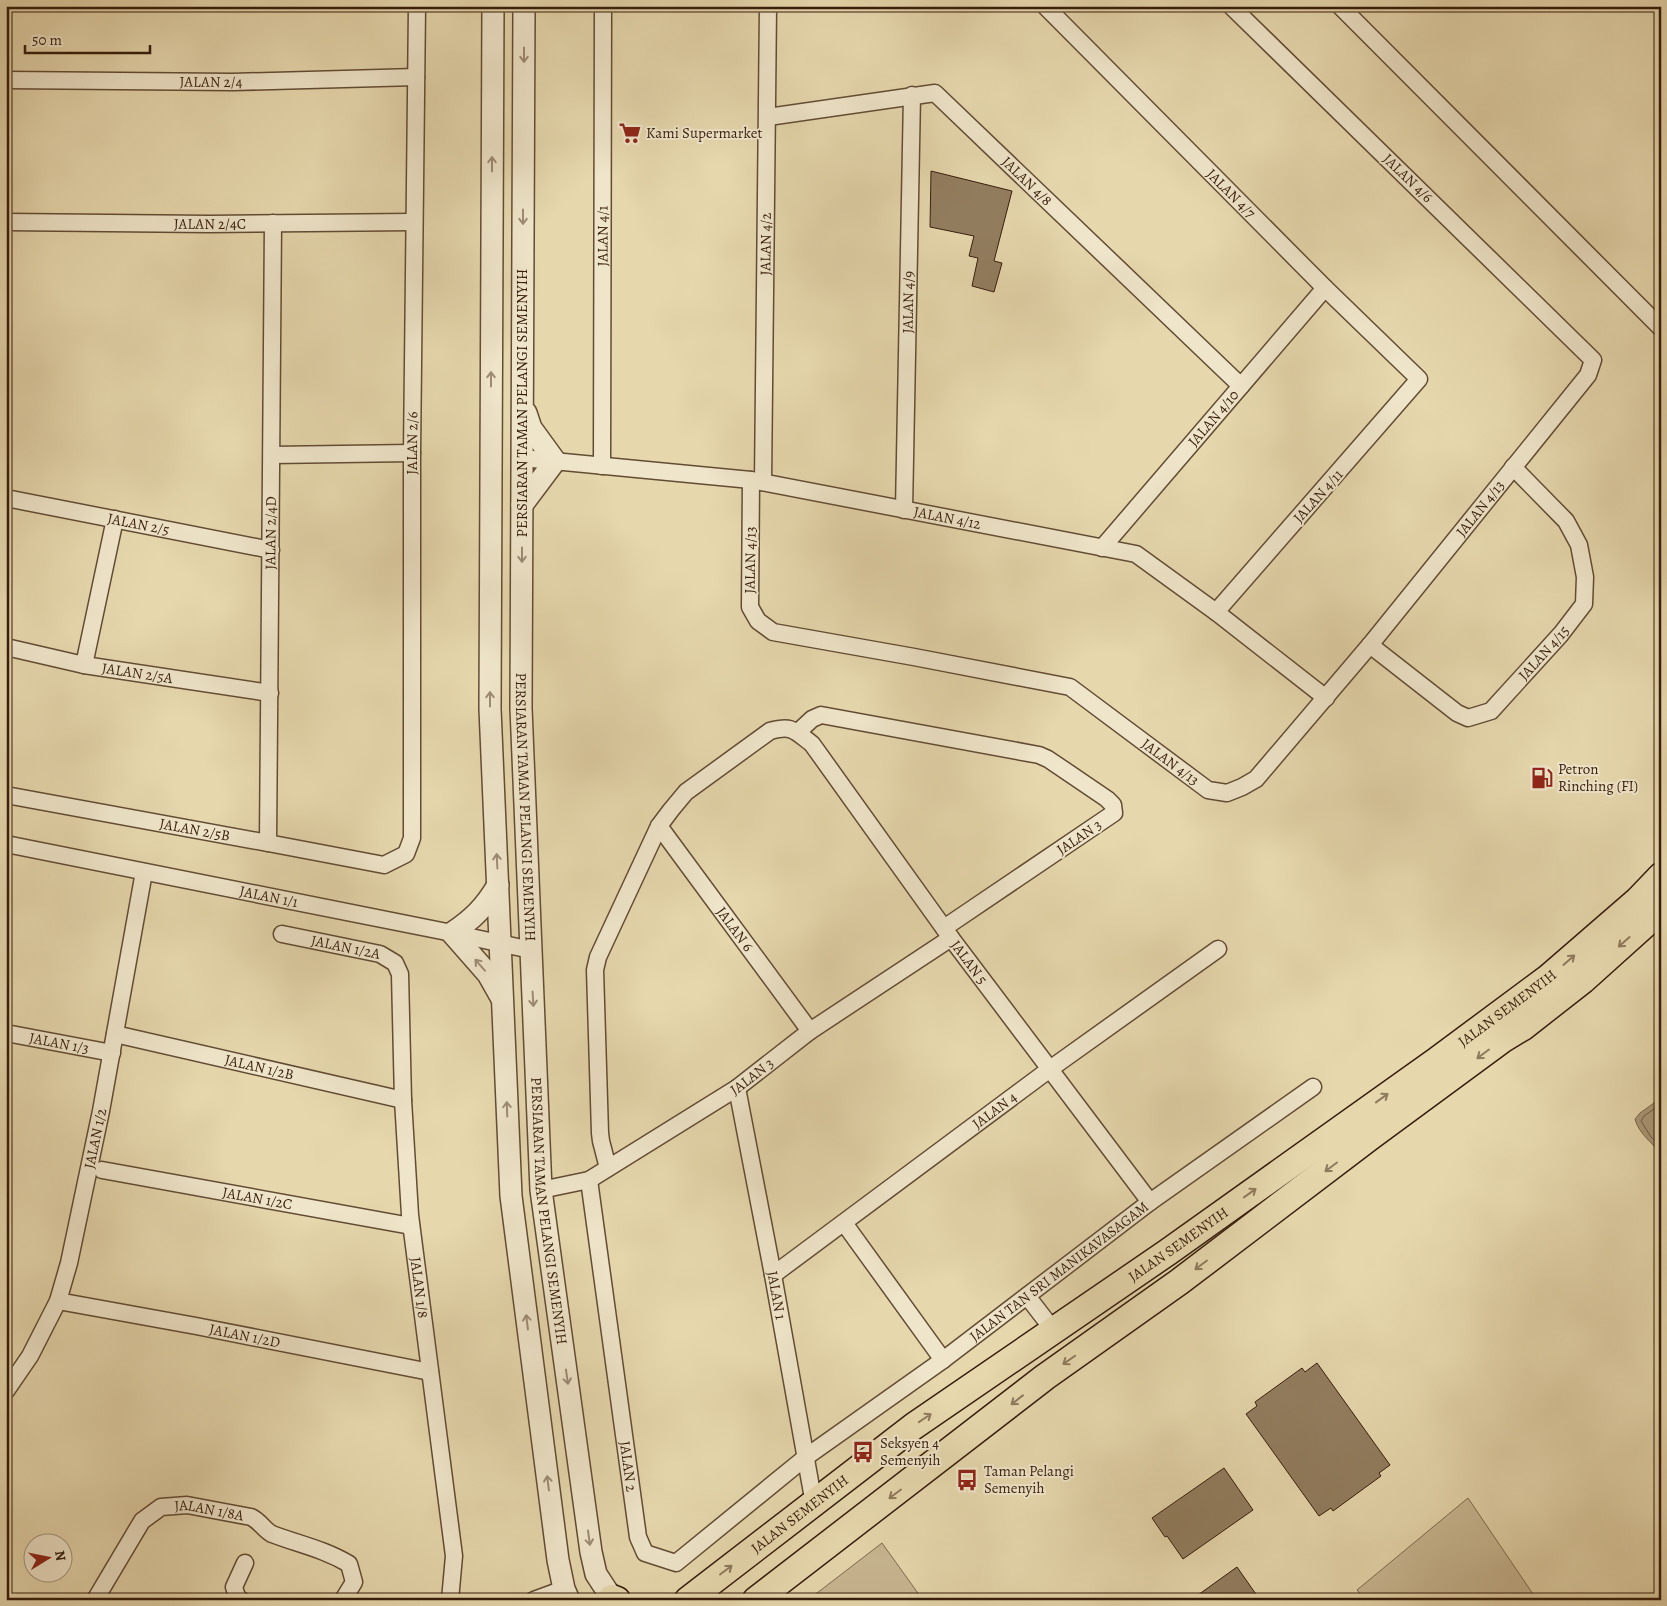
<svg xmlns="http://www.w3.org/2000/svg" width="1667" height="1606" viewBox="0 0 1667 1606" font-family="Alegreya,serif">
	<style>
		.green { fill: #c8b792; stroke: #7f6a4f }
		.water { fill: #aa9876; stroke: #7c674c }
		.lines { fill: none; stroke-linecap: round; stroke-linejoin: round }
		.shore { stroke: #705a41; stroke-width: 1 }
		.building { fill: #927e60; stroke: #361d0c }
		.minor-casing { stroke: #624c34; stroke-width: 19 }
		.tertiary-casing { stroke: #624c34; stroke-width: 24 }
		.primary-casing { stroke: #361d0c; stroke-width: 29 }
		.minor { stroke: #efe5ca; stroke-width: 16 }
		.tertiary { stroke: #efe5ca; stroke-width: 21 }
		.primary { stroke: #e6d7ad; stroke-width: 26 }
		.oneway { stroke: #9c8b74 }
		.oneway2 { stroke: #8e7a5c }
		.labels { text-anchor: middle; stroke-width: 4; stroke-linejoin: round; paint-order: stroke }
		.street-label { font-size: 15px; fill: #361d0c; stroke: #efe5ca }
		.poi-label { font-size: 15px; fill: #361d0c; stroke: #efe5ca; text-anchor: start }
	</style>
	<rect width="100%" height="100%" fill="#e6d7ad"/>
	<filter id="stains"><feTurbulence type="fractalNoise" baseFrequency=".004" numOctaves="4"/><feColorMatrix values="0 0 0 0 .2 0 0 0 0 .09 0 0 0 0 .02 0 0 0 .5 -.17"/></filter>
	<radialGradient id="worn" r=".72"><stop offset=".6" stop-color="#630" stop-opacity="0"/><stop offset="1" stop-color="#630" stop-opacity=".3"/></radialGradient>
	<!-- green -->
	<path class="green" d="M1468 1498 1537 1600H1365L1357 1590Z
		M882 1543 920 1596 915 1600H808Z"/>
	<!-- water -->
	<path class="water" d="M1661 1098V1155C1653 1142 1639 1135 1635 1119L1640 1113Z"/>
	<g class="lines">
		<!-- shore -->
		<path class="shore" d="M1661 1104 1644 1116 1641 1121 1651 1137 1661 1146"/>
	</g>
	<!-- building -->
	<path class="building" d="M931 171 1012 191 994 261 1002 263 994 292 972 286 978 258 969 256 974 236 930 227Z
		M1317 1363 1390 1465 1379 1473 1381 1476 1333 1511 1331 1508 1319 1516 1246 1414 1257 1406 1255 1402 1302 1368 1305 1372Z
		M1224 1468 1253 1510 1183 1559 1167 1536 1165 1537 1152 1518Z
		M1237 1567 1260 1600H1191Z"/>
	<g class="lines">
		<!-- minor casing -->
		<g class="minor-casing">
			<g id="minor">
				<path id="s1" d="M1045 6 1325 288 1419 379 1216 612"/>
				<path d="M1340 6 1661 328"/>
				<path id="s2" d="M6 80 233 82 416 77"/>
				<path id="s3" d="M768 117 935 93 1241 386"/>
				<path id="s4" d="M6 222 209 224 414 222"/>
				<path d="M272 455 412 453"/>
				<path id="s5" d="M522 458 751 480 1136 554 1216 612 1326 698"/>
				<path id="s6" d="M602 466 603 6"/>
				<path id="s7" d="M751 480 750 607 758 621 773 632 914 657 1070 687 1208 790 1227 793 1242 787 1256 779 1370 645 1588 375 1593 360 1231 6"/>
				<path id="s8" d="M763 482 768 6"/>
				<path id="s9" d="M6 498 271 550"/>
				<path id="s10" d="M904 510 912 95"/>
				<path id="s11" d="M1102 548 1325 288"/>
				<path id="s12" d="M1370 645 1457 713 1468 718 1491 711 1561 634 1584 604 1585 577 1579 545 1566 521 1513 467"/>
				<path id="s13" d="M6 647 84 665 270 693"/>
				<path d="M84 665 115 519"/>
				<path d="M798 732 812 719 821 715 1039 755 1048 759 1107 799 1113 805 1114 813 944 928"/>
				<path id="s14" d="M6 795 268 843 384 865 406 854 412 838V453L417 6"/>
				<path id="s15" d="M659 826 810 1031"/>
				<path id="s16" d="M268 843 273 223"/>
				<path id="s17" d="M6 844 452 933 531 950"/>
				<path id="s18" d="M282 934 380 954 395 963 400 974 403 1100 410 1215 454 1556 450 1600"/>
				<path id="s19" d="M6 1033 112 1053"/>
				<path id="s20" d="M115 1034 403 1100"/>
				<path id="s21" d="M737 1088 773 1275 814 1504"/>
				<path id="s22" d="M608 1168 601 1141 600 1133 595 970 598 957 659 826 671 810 686 792 770 731C792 725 794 730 812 744L951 938 1150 1202"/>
				<path id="s23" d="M102 1170 411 1226"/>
				<path id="s24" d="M589 1180 638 1537 645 1553 676 1563 806 1457 943 1360 1150 1202 1313 1087"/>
				<path id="s25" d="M541 1190 589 1180 737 1088 810 1031 951 938"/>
				<path d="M844 1223 943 1360"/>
				<path id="s26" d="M773 1275 1050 1069 1218 949"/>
				<path d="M1027 1296 1054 1331"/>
				<path id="s27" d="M58 1301 196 1326 430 1372"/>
				<path id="s28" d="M6 1391 30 1356 58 1301 69 1263 101 1111 144 872"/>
				<path id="s29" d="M95 1600 142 1521 161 1507 187 1505 251 1517C260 1521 264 1530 272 1534 298 1544 324 1549 349 1564L354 1582 343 1600"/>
				<path d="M241 1600 237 1597 234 1587 245 1563"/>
				<path d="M534 1600 564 1589"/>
			</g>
		</g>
		<!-- tertiary casing -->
		<g class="tertiary-casing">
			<g id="tertiary">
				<path d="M493 6 490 709 511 1196 558 1560 564 1589 569 1600"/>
				<path id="s30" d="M524 6 521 708 531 950 541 1190 591 1552 596 1574 613 1600"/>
				<path d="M522 505 555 461 531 428 526 413"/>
				<path d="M498 885C485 907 473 919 452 933L488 974 501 997"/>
			</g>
		</g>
		<!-- primary casing -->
		<g class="primary-casing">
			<g id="primary">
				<path d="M612 1598 617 1600"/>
				<path id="s31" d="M688 1600 914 1426 1168 1252 1436 1061 1548 978 1638 900 1661 876"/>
				<path d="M756 1600 1045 1377 1179 1282 1370 1137 1503 1039 1523 1027 1583 980 1661 910"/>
			</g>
		</g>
		<!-- minor -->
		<use href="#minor" class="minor"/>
		<!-- tertiary -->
		<use href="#tertiary" class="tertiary"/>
		<!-- primary -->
		<use href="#primary" class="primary"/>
	</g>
	<!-- one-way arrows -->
	<defs><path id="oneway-shaft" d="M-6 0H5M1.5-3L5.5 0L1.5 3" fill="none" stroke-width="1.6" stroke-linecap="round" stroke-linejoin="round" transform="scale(1.25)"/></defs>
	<g class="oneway">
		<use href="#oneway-shaft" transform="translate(524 55) rotate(90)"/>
		<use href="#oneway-shaft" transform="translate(492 164) rotate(-90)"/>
		<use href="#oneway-shaft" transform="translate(523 217) rotate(90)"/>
		<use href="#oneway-shaft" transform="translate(491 379) rotate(-90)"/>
		<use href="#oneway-shaft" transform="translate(522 555) rotate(90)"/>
		<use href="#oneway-shaft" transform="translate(490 699) rotate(-90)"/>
		<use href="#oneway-shaft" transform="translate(497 861) rotate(-93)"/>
		<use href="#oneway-shaft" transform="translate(480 965) rotate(-131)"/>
		<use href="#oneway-shaft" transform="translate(533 999) rotate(87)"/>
		<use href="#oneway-shaft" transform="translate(507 1109) rotate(-92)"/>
		<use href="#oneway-shaft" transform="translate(527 1322) rotate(-97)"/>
		<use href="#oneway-shaft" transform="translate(567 1377) rotate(82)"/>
		<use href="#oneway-shaft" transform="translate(548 1483) rotate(-97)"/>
		<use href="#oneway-shaft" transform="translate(589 1538) rotate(82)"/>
	</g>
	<g class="oneway2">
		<use href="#oneway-shaft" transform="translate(1624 942) rotate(139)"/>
		<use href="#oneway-shaft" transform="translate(1569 960) rotate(-41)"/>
		<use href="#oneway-shaft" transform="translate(1483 1054) rotate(143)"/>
		<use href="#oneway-shaft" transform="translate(1382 1098) rotate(-36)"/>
		<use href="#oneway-shaft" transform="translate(1331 1167) rotate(143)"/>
		<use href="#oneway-shaft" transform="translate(1250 1193) rotate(-36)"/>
		<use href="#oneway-shaft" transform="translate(1201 1265) rotate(143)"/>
		<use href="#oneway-shaft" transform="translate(1069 1360) rotate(145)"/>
		<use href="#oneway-shaft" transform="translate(1017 1400) rotate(142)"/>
		<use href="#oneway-shaft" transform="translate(925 1418) rotate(-34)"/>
		<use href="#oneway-shaft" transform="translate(895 1494) rotate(143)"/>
		<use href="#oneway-shaft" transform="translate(726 1570) rotate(-37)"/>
	</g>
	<!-- icons -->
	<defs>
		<g id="supermarket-bare" transform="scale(1.725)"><path d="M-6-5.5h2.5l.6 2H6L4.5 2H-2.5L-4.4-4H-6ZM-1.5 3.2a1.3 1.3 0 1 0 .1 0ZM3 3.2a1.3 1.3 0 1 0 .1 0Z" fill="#8f2418" stroke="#efe5ca" stroke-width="2.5" paint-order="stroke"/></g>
		<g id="fuel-bare" transform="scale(1.725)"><path d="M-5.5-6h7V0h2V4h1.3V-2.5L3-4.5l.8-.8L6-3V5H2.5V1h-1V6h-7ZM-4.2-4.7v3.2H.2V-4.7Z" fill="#8f2418" stroke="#efe5ca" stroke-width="2.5" paint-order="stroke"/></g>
		<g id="bus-bare" transform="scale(1.725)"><path d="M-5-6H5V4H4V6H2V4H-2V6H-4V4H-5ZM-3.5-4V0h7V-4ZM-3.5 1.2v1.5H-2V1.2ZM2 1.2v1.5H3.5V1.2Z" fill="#8f2418" stroke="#efe5ca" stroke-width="2.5" paint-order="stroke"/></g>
	</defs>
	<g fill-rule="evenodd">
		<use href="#supermarket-bare" x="630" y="133"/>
		<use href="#fuel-bare" x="1542" y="778"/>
		<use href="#bus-bare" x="863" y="1452"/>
		<use href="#bus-bare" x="967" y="1480"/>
	</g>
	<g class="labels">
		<!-- street labels -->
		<g class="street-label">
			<text dy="5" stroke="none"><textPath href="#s2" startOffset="205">JALAN 2/4</textPath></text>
			<text transform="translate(1408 178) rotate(44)" y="5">JALAN 4/6</text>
			<text dy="5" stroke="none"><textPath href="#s3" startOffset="296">JALAN 4/8</textPath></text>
			<text dy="5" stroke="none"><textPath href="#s1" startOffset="264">JALAN 4/7</textPath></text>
			<text dy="5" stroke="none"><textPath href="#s4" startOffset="204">JALAN 2/4C</textPath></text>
			<text dy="5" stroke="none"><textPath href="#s6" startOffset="230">JALAN 4/1</textPath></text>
			<text dy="5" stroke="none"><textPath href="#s8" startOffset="238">JALAN 4/2</textPath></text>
			<text dy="5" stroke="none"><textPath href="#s10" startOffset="208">JALAN 4/9</textPath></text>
			<text transform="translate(522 403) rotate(-90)" y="5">PERSIARAN TAMAN PELANGI SEMENYIH</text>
			<text dy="5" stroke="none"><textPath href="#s11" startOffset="171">JALAN 4/10</textPath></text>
			<text dy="5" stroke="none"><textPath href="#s14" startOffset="821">JALAN 2/6</textPath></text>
			<text transform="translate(1318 496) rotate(-48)" y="5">JALAN 4/11</text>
			<text dy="5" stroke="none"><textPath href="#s7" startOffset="1039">JALAN 4/13</textPath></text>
			<text dy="5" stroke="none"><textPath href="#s5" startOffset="430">JALAN 4/12</textPath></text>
			<text dy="5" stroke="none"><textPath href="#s9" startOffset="135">JALAN 2/5</textPath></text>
			<text dy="5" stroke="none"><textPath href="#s16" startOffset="310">JALAN 2/4D</textPath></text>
			<text transform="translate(750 560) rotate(-89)" y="5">JALAN 4/13</text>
			<text dy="5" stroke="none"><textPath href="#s12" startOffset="225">JALAN 4/15</textPath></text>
			<text dy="5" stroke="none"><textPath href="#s13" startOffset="134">JALAN 2/5A</textPath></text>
			<text dy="5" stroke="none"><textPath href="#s7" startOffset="589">JALAN 4/13</textPath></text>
			<text dy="5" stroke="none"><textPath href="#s30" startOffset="801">PERSIARAN TAMAN PELANGI SEMENYIH</textPath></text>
			<text dy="5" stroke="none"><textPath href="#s14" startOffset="192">JALAN 2/5B</textPath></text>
			<text transform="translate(1079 837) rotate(-34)" y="5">JALAN 3</text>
			<text dy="5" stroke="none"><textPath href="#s17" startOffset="268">JALAN 1/1</textPath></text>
			<text dy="5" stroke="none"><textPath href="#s15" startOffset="128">JALAN 6</textPath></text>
			<text dy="5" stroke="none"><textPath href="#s18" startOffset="65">JALAN 1/2A</textPath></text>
			<text dy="5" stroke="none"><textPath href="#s22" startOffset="820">JALAN 5</textPath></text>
			<text dy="5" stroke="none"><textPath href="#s31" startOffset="1011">JALAN SEMENYIH</textPath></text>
			<text dy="5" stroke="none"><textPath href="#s19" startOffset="54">JALAN 1/3</textPath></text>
			<text dy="5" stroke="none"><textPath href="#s20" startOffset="148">JALAN 1/2B</textPath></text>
			<text dy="5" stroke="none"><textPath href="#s25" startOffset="242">JALAN 3</textPath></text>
			<text dy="5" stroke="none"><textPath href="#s26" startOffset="276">JALAN 4</textPath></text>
			<text dy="5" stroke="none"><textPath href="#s28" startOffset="271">JALAN 1/2</textPath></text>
			<text dy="5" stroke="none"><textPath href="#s23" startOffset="158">JALAN 1/2C</textPath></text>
			<text dy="5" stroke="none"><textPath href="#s30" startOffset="1206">PERSIARAN TAMAN PELANGI SEMENYIH</textPath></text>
			<text dy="5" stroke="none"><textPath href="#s31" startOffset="606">JALAN SEMENYIH</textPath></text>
			<text dy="5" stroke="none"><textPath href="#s24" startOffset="892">JALAN TAN SRI MANIKAVASAGAM</textPath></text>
			<text dy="5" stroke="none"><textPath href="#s18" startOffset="444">JALAN 1/8</textPath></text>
			<text dy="5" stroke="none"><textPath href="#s21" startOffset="211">JALAN 1</textPath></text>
			<text dy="5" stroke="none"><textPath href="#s27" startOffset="190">JALAN 1/2D</textPath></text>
			<text dy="5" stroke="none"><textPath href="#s24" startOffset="289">JALAN 2</textPath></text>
			<text dy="5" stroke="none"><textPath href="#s29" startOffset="164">JALAN 1/8A</textPath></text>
			<text dy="5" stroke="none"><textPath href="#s31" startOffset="141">JALAN SEMENYIH</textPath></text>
		</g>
		<!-- poi labels -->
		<g class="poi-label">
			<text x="646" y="138">Kami Supermarket</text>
			<text x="1558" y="774">Petron<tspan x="1558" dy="17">Rinching (FI)</tspan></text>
			<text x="880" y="1448">Seksyen 4<tspan x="880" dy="17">Semenyih</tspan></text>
			<text x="984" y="1476">Taman Pelangi<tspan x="984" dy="17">Semenyih</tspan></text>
		</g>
	</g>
	<!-- margin -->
	<rect width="1667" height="1606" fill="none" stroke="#e6d7ad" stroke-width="25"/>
	<rect x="8" y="8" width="1652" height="1591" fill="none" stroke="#361d0c" stroke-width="2.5"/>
	<rect x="12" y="12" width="1642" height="1581" fill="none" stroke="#361d0c"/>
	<!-- north arrow -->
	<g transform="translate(48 1558) rotate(80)"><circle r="24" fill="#efe5ca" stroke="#a5957e"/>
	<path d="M0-4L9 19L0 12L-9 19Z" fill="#8f2418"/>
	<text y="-8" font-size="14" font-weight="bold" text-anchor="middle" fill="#361d0c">N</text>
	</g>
	<!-- scale -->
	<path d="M25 45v8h125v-8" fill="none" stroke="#361d0c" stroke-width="2.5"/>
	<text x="32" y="45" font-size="15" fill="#361d0c" stroke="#efe5ca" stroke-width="4" paint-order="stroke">50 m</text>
	<rect width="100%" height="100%" filter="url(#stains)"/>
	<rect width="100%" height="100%" fill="url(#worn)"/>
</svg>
